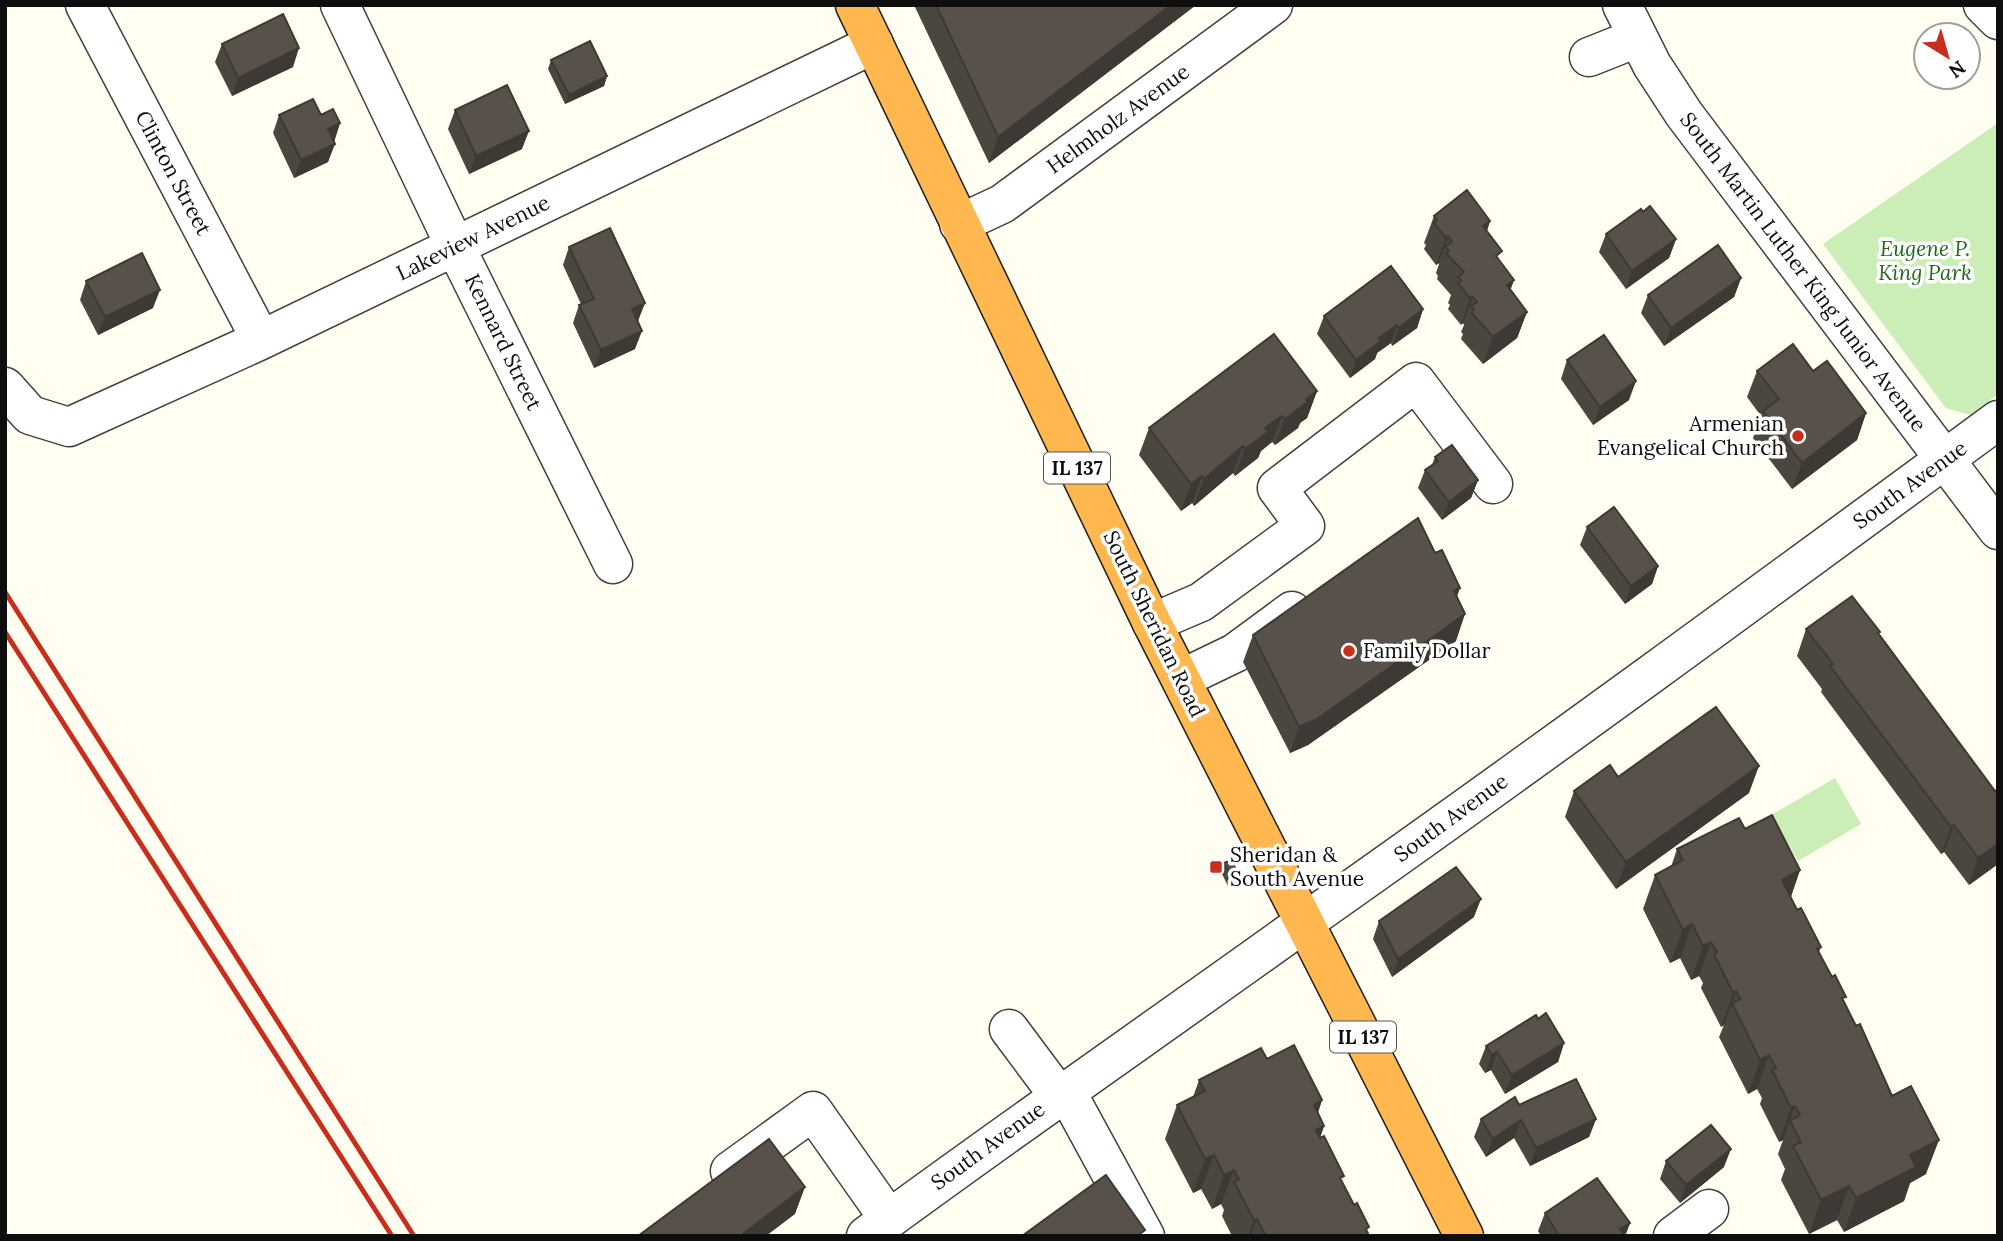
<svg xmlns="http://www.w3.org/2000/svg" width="2003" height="1241" viewBox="0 0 2003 1241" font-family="Lora,serif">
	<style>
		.park { fill: #cbedb6 }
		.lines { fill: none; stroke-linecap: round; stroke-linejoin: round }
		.minor-casing { stroke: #414141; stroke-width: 41 }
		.highway-casing { stroke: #1f1f1f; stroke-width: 41 }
		.minor { stroke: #fff; stroke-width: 38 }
		.highway { stroke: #feb84f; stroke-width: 38 }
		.rail { stroke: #c92d1c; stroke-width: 5 }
		.wall { fill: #4c4640 }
		.shaded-wall { fill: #3e3934 }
		.building { fill: #58514a; stroke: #3e3934; stroke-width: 2 }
		.poi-dot { fill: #c92d1c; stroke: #fff; stroke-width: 2.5 }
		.labels { text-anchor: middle; stroke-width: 7; stroke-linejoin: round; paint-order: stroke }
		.shield { fill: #fff; stroke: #565656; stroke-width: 2 }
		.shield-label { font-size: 19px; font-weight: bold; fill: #0e0e0e }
		.street-label { font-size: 21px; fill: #0e0e0e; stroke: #fff }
		.park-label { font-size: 21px; font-style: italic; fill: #1f6b1a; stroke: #fff }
		.poi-label { font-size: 21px; fill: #0e0e0e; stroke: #fff; text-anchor: start }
	</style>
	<rect width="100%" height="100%" fill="#fffef0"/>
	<!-- park -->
	<path class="park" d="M1998 123V394L1970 415 1946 408 1823 244Z
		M1835 778 1861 824 1798 861 1771 815Z"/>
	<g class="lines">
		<!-- minor casing -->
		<g class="minor-casing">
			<path id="minor" d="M85 5 261 340
				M340 5 455 246 613 564
				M1622 5 1652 65 1684 114 1998 530
				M1983 5 1998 20
				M1589 57 1637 38
				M959 224 1002 204 1273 5
				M5 387 30 415 69 427 261 340 874 44
				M1152 623 1201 602 1305 526 1277 488 1416 382 1493 484
				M1181 679 1235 653 1292 611
				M1009 1029 1059 1096
				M1066 1091 1145 1236
				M730 1171 813 1111 889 1219
				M866 1236C1011 1129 1159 1027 1305 922 1538 758 1768 589 1998 420
				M1673 1236 1709 1209"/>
		</g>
		<!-- highway casing -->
		<g class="highway-casing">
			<path id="highway" d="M855 5 1152 623 1464 1236"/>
		</g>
		<!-- minor -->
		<use href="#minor" class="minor"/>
		<!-- highway -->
		<use href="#highway" class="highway"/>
		<!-- rail -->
		<path class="rail" d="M5 592 414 1236
			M5 632 392 1236"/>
	</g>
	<!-- wall -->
	<path class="wall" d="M914 5H1196L989 163Z
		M222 44 293 67 232 96 215 62Z
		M551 60 607 76 604 86 565 104 548 69Z
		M455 110 522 149 469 174 448 129Z
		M279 115 340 123 328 162 294 178 273 133Z
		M1643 212 1676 239 1669 258 1626 289 1599 252 1606 234Z
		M1434 216 1490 221 1487 231 1499 260 1514 280 1510 290 1527 312 1517 338 1483 364 1461 339 1463 334 1461 332 1464 325 1463 323 1461 325 1448 309 1450 305 1448 303 1451 295 1437 279 1438 276 1436 273 1439 264V263L1436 265 1424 249 1426 245 1424 243Z
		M569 247 645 303 637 321 635 349 594 368 573 323 579 305 581 304 563 265Z
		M1741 278 1734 297 1664 346 1641 313 1648 295Z
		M86 281 153 308 98 335 80 300Z
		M1423 309 1417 328 1392 346 1391 343 1377 353 1375 359 1350 378 1317 334 1324 316Z
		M1567 360 1629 400 1593 425 1561 379Z
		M1757 371H1813L1866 413 1857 440 1792 489 1753 438 1761 416 1747 397Z
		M1317 391 1307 418 1300 423 1298 428 1275 445 1272 442 1261 451 1258 458 1246 467 1235 476 1233 473 1194 506 1192 503 1181 511 1139 455 1149 428Z
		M1435 457 1478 480 1471 498 1442 520 1418 488 1425 470 1432 465Z
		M1587 527 1658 566 1652 584 1625 604 1580 545Z
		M1457 597 1456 641 1308 745 1290 753 1243 662 1253 635Z
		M1806 629 1880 632 1879 634 1998 864 1969 885 1944 852 1941 854 1821 692 1822 689 1797 656Z
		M1618 777 1749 793 1616 889 1565 817 1574 791Z
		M1745 829 1800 870 1791 897 1797 910 1821 947 1819 952 1844 1001 1926 1174 1910 1183 1904 1201 1844 1232 1837 1220 1809 1234 1781 1180 1785 1169 1778 1154 1783 1140 1779 1142 1760 1104 1762 1098 1757 1089 1748 1094 1719 1037 1724 1025 1721 1027 1701 988 1703 983 1699 976 1691 980 1680 958 1670 963 1643 909 1655 875 1671 867 1677 849Z
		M1224 863 1236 885 1229 888 1221 872Z
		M1474 917 1392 977 1373 939 1379 921Z
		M1538 1019 1564 1043 1558 1062 1505 1094 1491 1070 1485 1073 1479 1064 1486 1046Z
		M1267 1059 1322 1100 1318 1113 1324 1126 1320 1138 1369 1236H1232L1222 1216 1224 1210 1221 1204 1212 1209 1201 1189 1193 1193 1165 1139 1177 1105 1193 1097 1199 1080Z
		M1519 1105 1596 1119 1589 1137 1530 1166 1514 1138 1486 1157 1474 1137 1481 1119Z
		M1666 1161 1724 1167 1680 1203 1660 1179Z
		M1545 1213 1630 1223 1625 1236H1541L1538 1231Z"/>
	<!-- shaded-wall -->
	<path class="shaded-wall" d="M1171 5H1196L989 163 998 137Z
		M299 48 293 67 232 96 238 78Z
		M607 76 604 86 565 104 569 95Z
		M340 123 334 141 328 129Z
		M529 131 522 149 469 174 476 156Z
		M335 144 328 162 294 178 301 160Z
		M1490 221 1481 248 1483 226Z
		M1448 236 1439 263 1436 265 1446 238Z
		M1676 239 1669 258 1626 289 1632 271Z
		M1741 278 1734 297 1664 346 1671 328Z
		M1514 280 1504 307 1507 285Z
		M160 290 153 308 98 335 105 317Z
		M1473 297 1463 323 1461 325 1470 298Z
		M645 303 638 321 625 327 632 309Z
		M1423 309 1417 328 1392 346 1399 328Z
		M1527 312 1517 338 1483 364 1493 337Z
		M1397 325 1391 343 1377 353 1375 359 1350 378 1356 360 1379 338Z
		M642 331 635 349 594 368 601 350Z
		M1636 381 1629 400 1593 425 1600 407Z
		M1317 391 1307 418 1300 423 1298 428 1275 445 1285 419 1306 399Z
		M1866 413 1857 440 1792 489 1802 463Z
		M1282 416 1272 442 1261 451 1258 458 1235 476 1245 449 1265 428Z
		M1243 446 1233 473 1194 506 1204 479Z
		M1202 476 1192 503 1181 511 1191 484Z
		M1478 480 1471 498 1442 520 1449 502Z
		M1658 566 1652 584 1625 604 1631 586Z
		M1460 588 1451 614 1454 591Z
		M1465 614 1456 641 1308 745 1290 753 1299 727Z
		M1759 766 1749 793 1616 889 1626 862Z
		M1954 825 1944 852 1941 854 1951 827Z
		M1998 844V864L1969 885 1978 858Z
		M1800 870 1788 904 1782 880Z
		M1239 875 1236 885 1229 888 1233 879Z
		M1481 899 1474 917 1392 977 1398 959Z
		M1692 924 1680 958 1670 963 1683 930Z
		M1711 942 1699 976 1691 980 1703 946Z
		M1736 991 1724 1025 1721 1027 1733 993Z
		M1564 1043 1558 1062 1505 1094 1512 1075Z
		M1497 1052 1491 1070 1485 1073 1492 1055Z
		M1769 1055 1757 1089 1748 1094 1760 1060Z
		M1322 1100 1310 1134 1314 1105Z
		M1795 1106 1783 1140 1779 1142 1791 1108Z
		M1596 1119 1589 1137 1530 1166 1536 1148Z
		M1521 1120 1514 1138 1486 1157 1493 1139Z
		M1324 1126 1312 1160 1316 1130Z
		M1939 1140 1926 1174 1910 1183 1904 1201 1844 1232 1856 1198 1910 1155Z
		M1731 1149 1724 1167 1680 1203 1686 1185Z
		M1214 1155 1201 1189 1193 1193 1205 1159Z
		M1234 1170 1221 1204 1212 1209 1224 1175Z
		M1849 1186 1837 1220 1809 1234 1821 1200Z
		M805 1187 795 1214 766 1236H740Z
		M1257 1219 1251 1236H1248L1254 1220Z
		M1630 1223 1625 1236H1618L1620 1229Z"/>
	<!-- building -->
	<path class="building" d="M936 5H1171L998 137Z
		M283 14 299 48 238 78 222 44Z
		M590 41 607 76 569 95 551 60Z
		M507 85 529 131 476 156 455 110Z
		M313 99 321 115 333 109 340 123 328 129 335 144 301 160 279 115Z
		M1467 190 1490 221 1483 226 1502 251 1496 256 1514 280 1507 285 1527 312 1493 337 1471 312 1474 310 1471 306 1477 302 1473 297 1470 298 1458 283 1461 280 1458 277 1464 272 1446 253 1449 251 1445 247 1452 242 1448 236 1446 238 1434 223 1437 220 1434 216Z
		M1650 206 1676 239 1632 271 1606 234 1641 209 1643 212Z
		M610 228 645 303 632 309 642 331 601 350 579 305 594 299 569 247Z
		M1718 245 1741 278 1671 328 1648 295Z
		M142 253 160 290 105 317 86 281Z
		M1391 266 1423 309 1399 328 1397 325 1379 338 1381 341 1356 360 1324 316Z
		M1274 334 1317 391 1306 399 1308 402 1285 419 1282 416 1265 428 1268 432 1245 449 1243 446 1204 479 1202 476 1191 484 1149 428Z
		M1604 335 1636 381 1600 407 1567 360Z
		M1793 344 1813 371 1827 361 1866 413 1802 463 1763 411 1779 399 1757 371Z
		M1452 445 1478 480 1449 502 1425 470 1438 461 1435 457Z
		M1614 507 1658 566 1631 586 1587 527Z
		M1418 518 1435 553 1442 550 1460 588 1454 591 1465 614 1317 719 1299 727 1253 635Z
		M1852 596 1880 632 1878 633 1995 791 1998 790V844L1978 858 1954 825 1951 827 1830 666 1833 664 1806 629Z
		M1716 707 1759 766 1626 862 1574 791 1610 765 1618 777Z
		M1772 815 1800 870 1782 880 1797 910 1801 908 1821 947 1817 949 1832 977 1835 975 1846 997 1842 998 1856 1026 1860 1024 1892 1096 1911 1086 1939 1140 1910 1155 1916 1167 1856 1198 1849 1186 1821 1200 1793 1146 1801 1142 1790 1121 1800 1115 1795 1106 1791 1108 1772 1070 1776 1068 1769 1055 1760 1060 1732 1003 1740 999 1736 991 1733 993 1714 954 1717 952 1711 942 1703 946 1692 924 1683 930 1655 875 1683 860 1677 849 1739 818 1745 829Z
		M1231 860 1239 875 1233 879 1224 863Z
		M1456 867 1481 899 1398 959 1379 921Z
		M1546 1013 1564 1043 1512 1075 1497 1052 1492 1055 1486 1046 1536 1015 1538 1019Z
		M1294 1045 1322 1100 1314 1105 1324 1126 1316 1130 1320 1138 1324 1136 1344 1176 1340 1178 1354 1205 1357 1203 1369 1227 1366 1229 1369 1236H1266L1257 1219 1254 1220 1234 1182 1239 1180 1234 1170 1224 1175 1214 1155 1205 1159 1177 1105 1205 1091 1199 1080 1261 1048 1267 1059Z
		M1576 1079 1596 1119 1536 1148 1521 1120 1493 1139 1481 1119 1515 1097 1519 1105Z
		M1711 1125 1731 1149 1686 1185 1666 1161Z
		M769 1139 805 1187 740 1236H638Z
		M1106 1175 1145 1230 1137 1236H1022Z
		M1597 1178 1630 1223 1620 1229 1625 1236H1559L1545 1213Z"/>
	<!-- markers -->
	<g class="poi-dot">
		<circle cx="1798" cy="436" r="7"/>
		<circle cx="1349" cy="651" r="7"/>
		<rect x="1209" y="860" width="14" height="14" rx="3.5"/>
	</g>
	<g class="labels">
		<!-- shield labels -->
		<g class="shield">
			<rect x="1044" y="452.5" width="66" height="31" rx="5"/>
			<rect x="1330" y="1021.5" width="66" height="31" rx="5"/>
		</g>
		<g class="shield-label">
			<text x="1077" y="475">IL 137</text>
			<text x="1363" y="1044">IL 137</text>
		</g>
		<!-- street labels -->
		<g class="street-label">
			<text transform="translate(1118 119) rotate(-36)" y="7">Helmholz Avenue</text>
			<text transform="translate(173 173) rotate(62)" y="7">Clinton Street</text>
			<text transform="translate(473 238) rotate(-26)" y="7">Lakeview Avenue</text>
			<text transform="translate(1803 272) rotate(53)" y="7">South Martin Luther King Junior Avenue</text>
			<text transform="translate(503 342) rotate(64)" y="7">Kennard Street</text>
			<text transform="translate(1910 485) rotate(-36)" y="7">South Avenue</text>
			<text transform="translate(1154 624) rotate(64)" y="7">South Sheridan Road</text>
			<text transform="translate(1451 818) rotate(-36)" y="7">South Avenue</text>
			<text transform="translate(988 1146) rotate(-36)" y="7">South Avenue</text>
		</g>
		<!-- park labels -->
		<g class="park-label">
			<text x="1925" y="256">Eugene P.<tspan x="1925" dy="24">King Park</tspan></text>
		</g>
		<!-- poi labels -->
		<g class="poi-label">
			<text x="1784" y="431" text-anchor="end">Armenian<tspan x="1784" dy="24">Evangelical Church</tspan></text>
			<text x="1363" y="658">Family Dollar</text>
			<text x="1230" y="862">Sheridan &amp;<tspan x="1230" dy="24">South Avenue</tspan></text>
		</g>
	</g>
	<!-- border -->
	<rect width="2003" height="1241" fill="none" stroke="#0e0e0e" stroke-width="14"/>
	<!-- north arrow -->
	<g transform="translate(1947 56) rotate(143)"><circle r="33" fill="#ffffff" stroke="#9f9f9f" stroke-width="2"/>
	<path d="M0-5L12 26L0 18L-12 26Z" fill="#c92d1c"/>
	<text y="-10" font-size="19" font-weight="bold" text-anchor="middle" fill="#0e0e0e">N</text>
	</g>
</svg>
